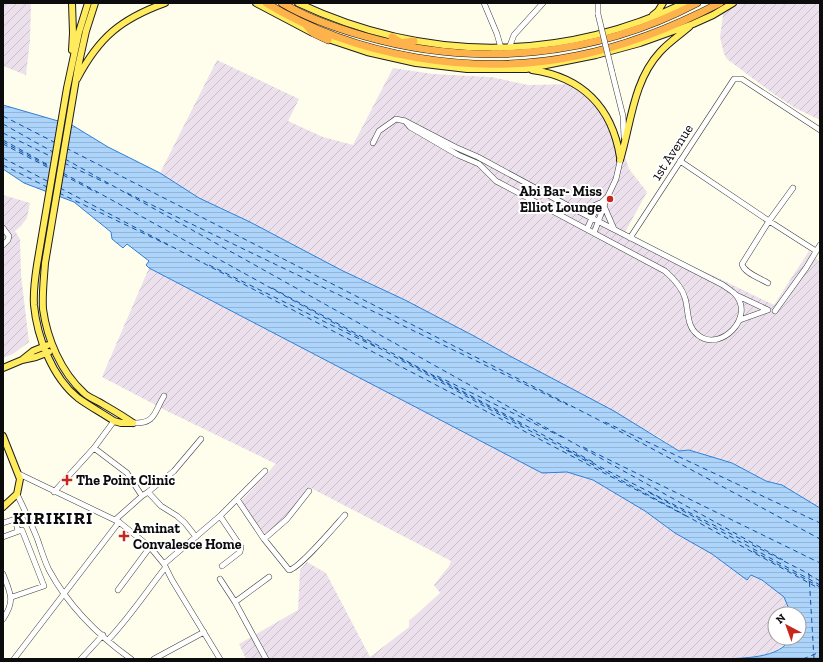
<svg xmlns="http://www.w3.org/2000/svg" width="823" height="662" viewBox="0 0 823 662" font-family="'Zilla Slab',serif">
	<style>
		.industrial { fill: url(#industrial-furrows) }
		.water { fill: url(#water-rules); stroke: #2f7fd6 }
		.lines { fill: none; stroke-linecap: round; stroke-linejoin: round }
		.ferry { stroke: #0e51a6; stroke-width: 1; stroke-dasharray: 5 4; stroke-linecap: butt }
		.minor-casing { stroke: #3f3f3f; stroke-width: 6 }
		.major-casing { stroke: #1d1d1d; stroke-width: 8 }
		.highway-casing { stroke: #1d1d1d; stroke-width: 8 }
		.minor { stroke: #fff; stroke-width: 5 }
		.major { stroke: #ffeb5c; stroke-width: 6 }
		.highway { stroke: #feb24b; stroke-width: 7 }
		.minor-bridge-casing { stroke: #3f3f3f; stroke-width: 6; stroke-linecap: butt }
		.minor-bridge { stroke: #fff; stroke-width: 5 }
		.poi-dot { fill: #c5281c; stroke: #fff; stroke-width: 1.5 }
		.labels { text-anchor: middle; stroke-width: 4; stroke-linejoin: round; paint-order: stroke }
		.street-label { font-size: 14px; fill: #0c0c0c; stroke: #fff }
		.poi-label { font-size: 14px; font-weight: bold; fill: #0c0c0c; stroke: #fff; text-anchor: start }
		.district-label { font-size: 18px; font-weight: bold; letter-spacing: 1px; fill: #0c0c0c; stroke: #fff }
	</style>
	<defs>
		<pattern id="industrial-furrows" width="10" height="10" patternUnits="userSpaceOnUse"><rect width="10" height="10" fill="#ece0ec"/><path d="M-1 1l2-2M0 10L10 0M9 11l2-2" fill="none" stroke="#c9bfc9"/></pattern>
		<pattern id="water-rules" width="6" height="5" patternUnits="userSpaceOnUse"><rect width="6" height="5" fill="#add4fa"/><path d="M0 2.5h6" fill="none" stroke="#94b5d5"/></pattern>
	</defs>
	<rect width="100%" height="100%" fill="#fffeec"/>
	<!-- industrial -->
	<path class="industrial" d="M3 3H31L30 40 26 75 3 66Z
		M734 3H820V120L795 108 771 92 727 59 724 54 720 37 723 15 721 9Z
		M217 60 299 99 288 121 323 137 353 145 393 68 433 74 491 77 528 85 576 84 602 105 613 119 629 169 647 192 623 236 712 275 774 305 790 280 809 251 820 262V508L782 485 766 481 732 463 689 450 679 451 660 438 474 336 405 300 343 271 250 222 199 198 160 173Z
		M3 195 30 203 27 218 21 226 15 231 20 239 21 275 29 342 13 354 3 358Z
		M149 268 542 473 567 472 593 480 645 511 675 533 712 554 747 580 751 575 762 580 784 597 791 614H775V638H790L788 642 775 651 759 657 722 659H246L239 644 298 610 300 570 307 562 326 573 370 657 409 627V621L440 593 434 585 449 566 451 561 309 487 290 518 266 535 241 501 276 464 169 412 102 377Z"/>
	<!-- water -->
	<path class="water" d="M3 105 72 125 108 147 160 173 199 198 250 222 343 271 405 300 474 336 510 356 614 411 679 451 689 450 732 463 766 481 782 485 820 508V659H722C741 658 781 659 790 638H799V614H791L784 597 762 580 751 575 747 580 712 554 675 533 645 511 593 480 567 472 542 473 149 268 146 265 149 261 127 244 123 248 112 239 111 232 74 202 24 183 3 169Z"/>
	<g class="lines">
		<!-- ferry -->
		<path class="ferry" d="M3 116 54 142
			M3 124 53 152
			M3 133 52 157
			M3 140 52 167
			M3 142 52 168
			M3 144 51 169
			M66 148 595 418 820 539
			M3 158 49 182
			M65 159 783 560
			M64 163 108 184
			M3 165 47 187
			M63 173 511 421 809 574 814 659
			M63 175 88 188
			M60 188 690 518
			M88 188 97 193
			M59 193 168 245
			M127 193 568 405
			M209 265 376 347
			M272 288 593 462
			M400 358 522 425
			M437 376 562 437
			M605 422 820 523
			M583 447 820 563
			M566 450 820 589
			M650 493 820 585
			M753 551 820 587
			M808 574 820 581
			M803 659 820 652"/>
		<!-- minor casing -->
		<g class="minor-casing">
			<path id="minor" d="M484 3 497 34 501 48
				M598 14V3
				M509 48 514 35 543 3
				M612 72 623 116 624 137
				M373 143 379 131 396 119 405 121 455 147 478 157 576 210 723 285C727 288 732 291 735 294 756 317 720 353 698 335 686 326 689 311 685 298 682 287 673 278 665 271L496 181 479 164 458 155 410 127 405 121
				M680 161 769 221 816 251
				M604 206 614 229
				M576 210 589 208 600 203
				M3 228 9 236 8 240 3 245
				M587 229 597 207 606 198
				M594 233 607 198 616 179 621 157
				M630 238 734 79H742L820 130
				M768 283C760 278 744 273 742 264L769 221 793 188
				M736 295 768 310
				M775 311 806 268 820 245
				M740 320 768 310
				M133 423C156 424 154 412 164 396
				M94 448 127 473 142 496
				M19 474 119 522 150 547 164 564 172 580 220 659
				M54 492 94 448 114 421
				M148 492 174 471 201 439
				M17 494C24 509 31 523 37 538 41 549 44 560 49 570 68 605 99 636 131 659
				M237 499 264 539 289 570C299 569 336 525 345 515
				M220 516 241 547 240 552 222 566
				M115 520 142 496 148 492 161 506 177 516 185 523 196 537
				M3 523 15 519 18 531
				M3 537 22 530 44 586 12 597
				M264 539 287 519 309 491
				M164 564 220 516 265 471
				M3 574C10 593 16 600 3 619
				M220 579 235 602 266 659
				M118 590 150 547
				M235 602 269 577
				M108 640C129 618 146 592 165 568
				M14 659 119 522
				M81 659 103 635
				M154 659 204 632"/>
		</g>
		<!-- major casing -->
		<g class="major-casing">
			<path id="major" d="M72 3 73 33 72 50
				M88 3 79 32 67 88 37 265C35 278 33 291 34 305 37 337 52 377 78 398 89 406 102 413 114 421L121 423H133
				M95 3 86 31 78 67 45 263C44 278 42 294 43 309 47 339 61 372 84 393 88 397 94 399 99 402 111 409 122 415 133 423
				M256 3 311 32
				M298 3C424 62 558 63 685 3
				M653 15 658 11 663 3
				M325 38 367 52 416 63 467 69H526L596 55 640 43 693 24 713 15 733 3
				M532 70C582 77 612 107 620 157
				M77 79C99 37 121 19 165 3
				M620 160C631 124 633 81 660 52 669 42 680 35 690 26
				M23 359 33 351 48 345
				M3 368 22 360 36 357 49 352
				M3 436 20 479 17 494 3 507"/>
		</g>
		<!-- highway casing -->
		<g class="highway-casing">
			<path id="highway" d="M266 3C355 57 474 77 576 56 627 46 674 27 720 3
				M282 3C307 18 336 28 364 36 475 68 595 57 697 3
				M306 25 313 33 328 40
				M392 37 403 44
				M400 43 414 41"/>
		</g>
		<!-- minor -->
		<use href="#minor" class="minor"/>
		<!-- major -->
		<use href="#major" class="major"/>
		<!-- highway -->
		<use href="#highway" class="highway"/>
		<!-- minor-bridge casing -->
		<g class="minor-bridge-casing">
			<path id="minor-bridge" d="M598 14 612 72"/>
		</g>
		<!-- minor-bridge -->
		<use href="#minor-bridge" class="minor-bridge"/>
	</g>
	<!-- markers -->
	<g class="poi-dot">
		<circle cx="610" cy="199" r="4"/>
		<path d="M65 474h4v4h4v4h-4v4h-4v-4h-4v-4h4z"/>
		<path d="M122 530h4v4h4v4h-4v4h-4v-4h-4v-4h4z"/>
	</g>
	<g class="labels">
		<!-- street labels -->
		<g class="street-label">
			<text transform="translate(672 152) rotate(-57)" y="5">1st Avenue</text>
		</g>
		<!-- poi labels -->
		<g class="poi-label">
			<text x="602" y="196" text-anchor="end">Abi Bar- Miss<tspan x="602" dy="16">Elliot Lounge</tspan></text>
			<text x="76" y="485">The Point Clinic</text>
			<text x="133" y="533">Aminat<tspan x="133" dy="16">Convalesce Home</tspan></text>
		</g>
		<!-- district labels -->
		<g class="district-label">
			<text x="53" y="524">KIRIKIRI</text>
		</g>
	</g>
	<!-- border -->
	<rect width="823" height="662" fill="none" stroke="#0c0c0c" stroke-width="8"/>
	<!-- north arrow -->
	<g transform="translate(787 626) rotate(319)"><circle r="19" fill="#ffffff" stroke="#9e9e9e"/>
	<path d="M0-3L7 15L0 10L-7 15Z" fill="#c5281c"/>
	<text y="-6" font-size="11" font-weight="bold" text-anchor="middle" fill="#0c0c0c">N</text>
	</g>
</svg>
